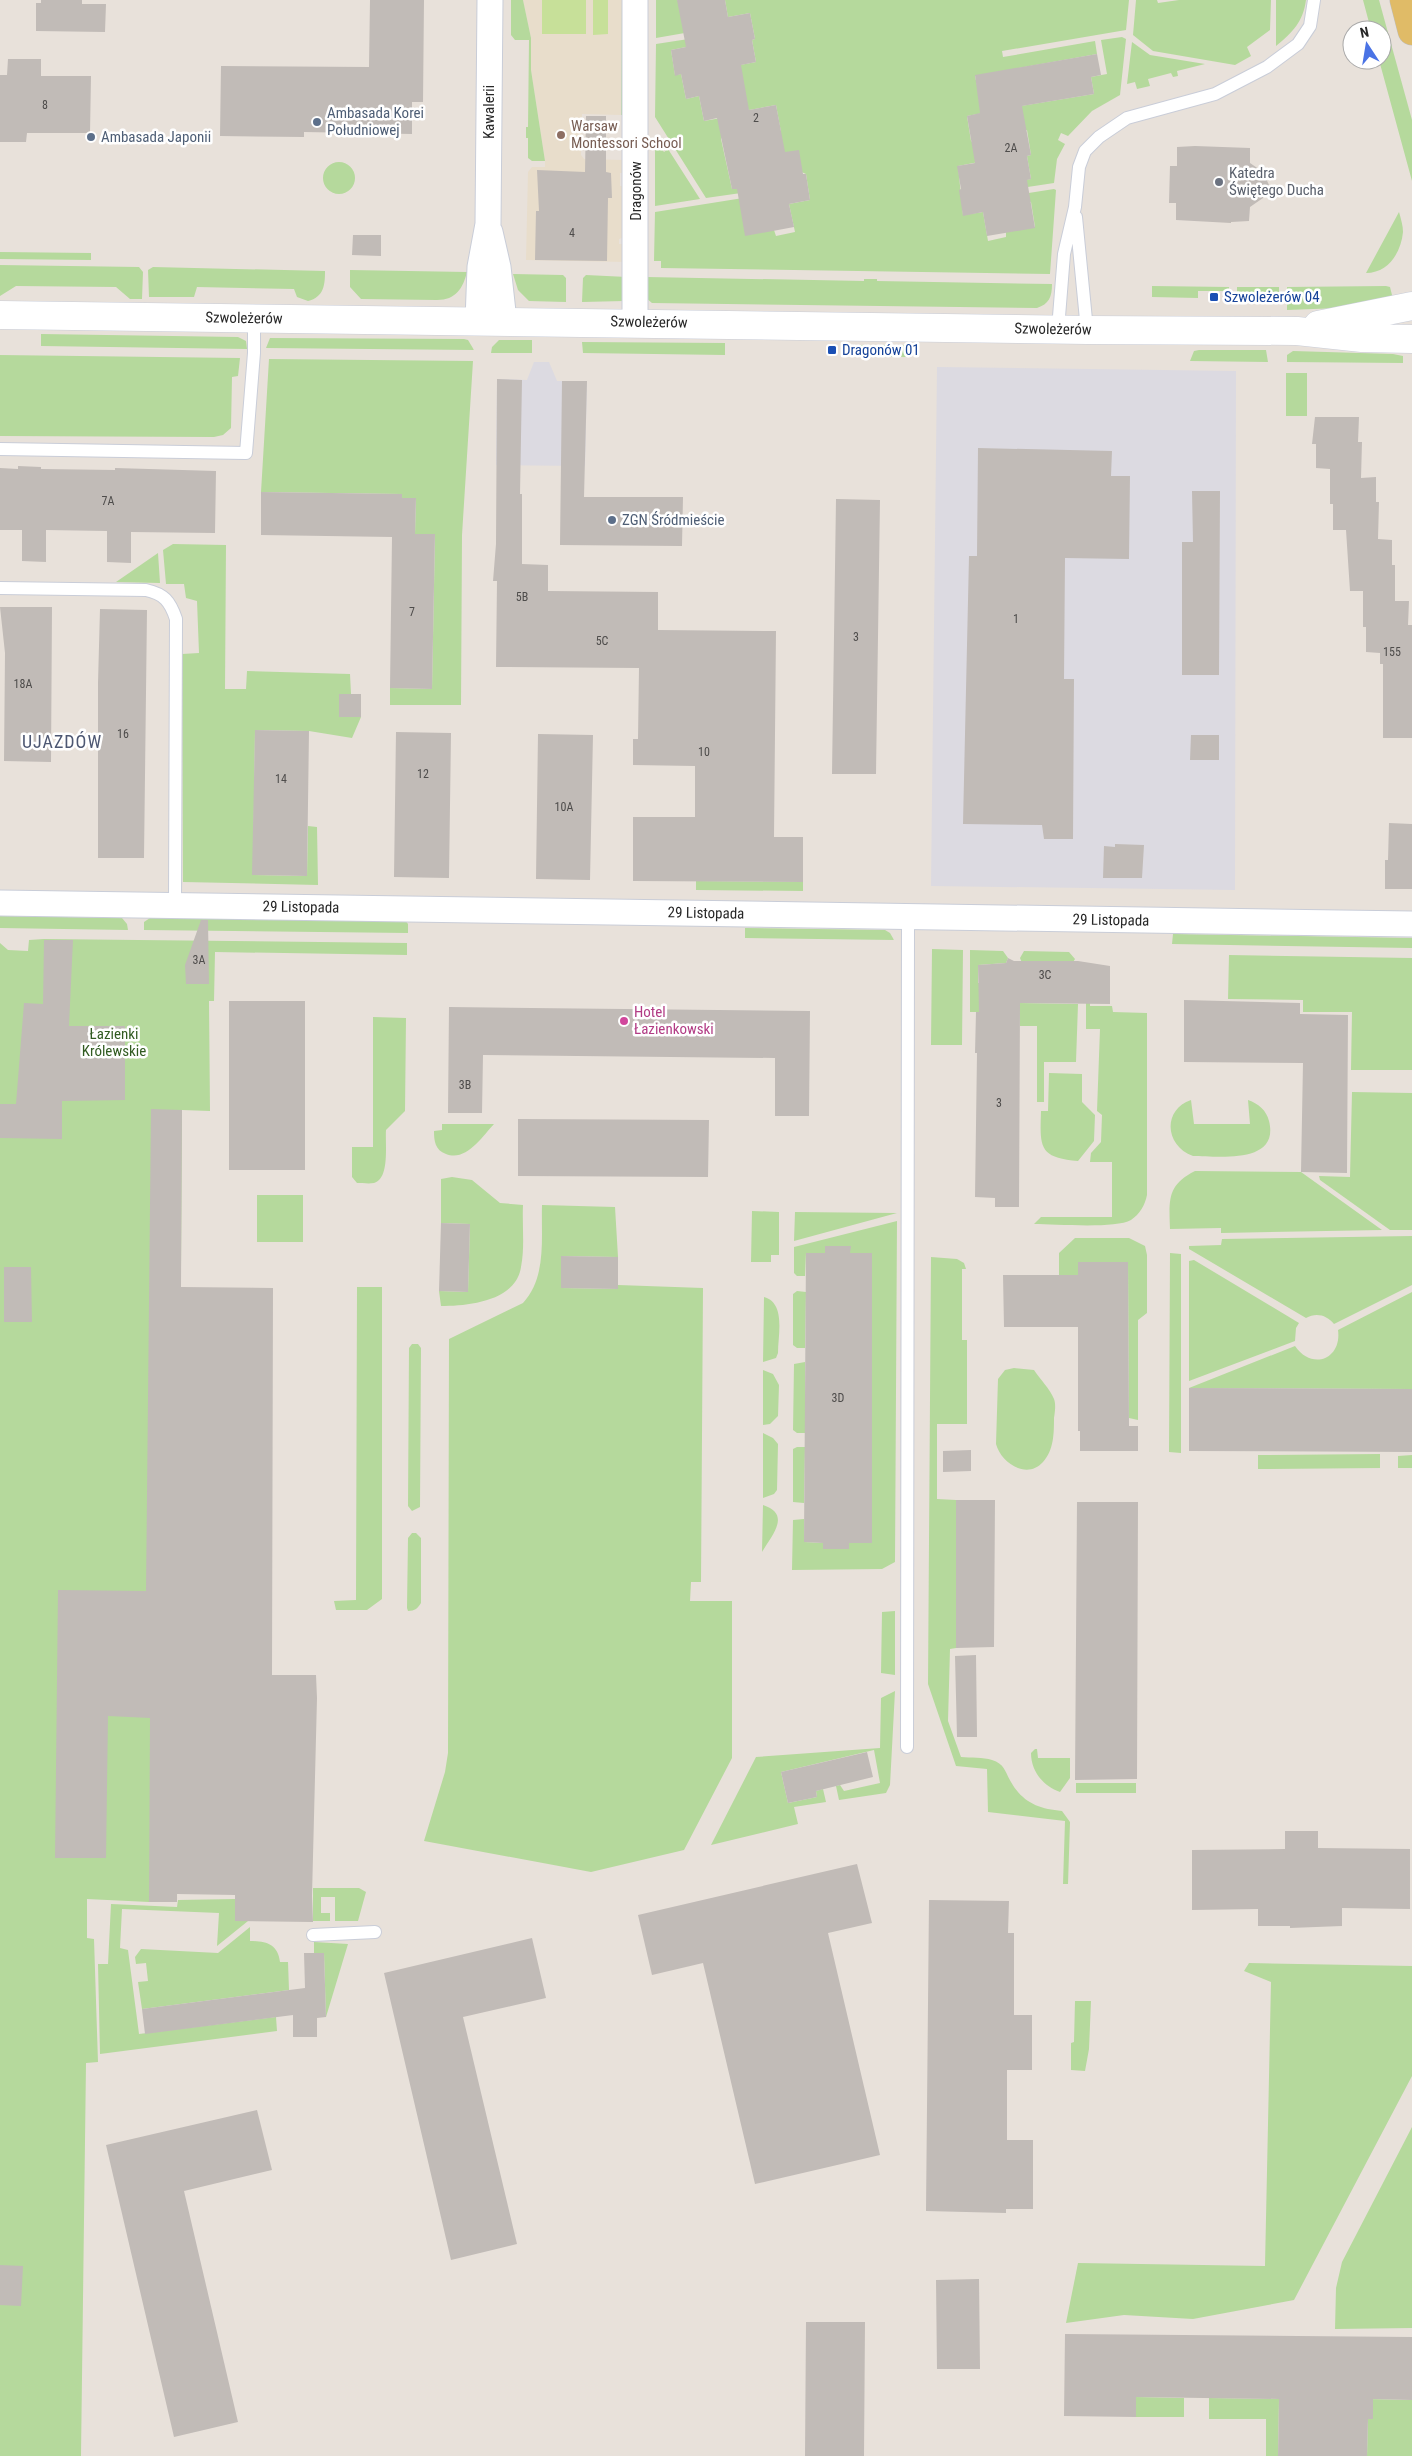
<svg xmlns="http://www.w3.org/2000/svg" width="1412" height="2456" viewBox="0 0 1412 2456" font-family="'Roboto Condensed',sans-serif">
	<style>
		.industrial { fill: #dcdae1 }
		.education { fill: #e8ddcb }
		.green { fill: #b5d99c }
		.pitch { fill: #c7e099 }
		.building { fill: #c1bbb7 }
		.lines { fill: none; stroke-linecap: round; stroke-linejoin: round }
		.lane-casing { stroke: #c9cdd8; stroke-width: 14 }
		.street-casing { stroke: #c9cdd8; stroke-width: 27 }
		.secondary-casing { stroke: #c9cdd8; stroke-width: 29 }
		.primary-casing { stroke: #bebebe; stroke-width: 29 }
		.lane { stroke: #fff; stroke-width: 12 }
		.street { stroke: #fff; stroke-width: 25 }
		.secondary { stroke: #fff; stroke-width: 28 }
		.primary { stroke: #e0bb67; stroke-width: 28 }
		.service-dot { fill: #5c6f8a; stroke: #fff; stroke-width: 2 }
		.education-dot { fill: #8d6e63; stroke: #fff; stroke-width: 2 }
		.worship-dot { fill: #6b7280; stroke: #fff; stroke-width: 2 }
		.transit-dot { fill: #1a4fb4; stroke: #fff; stroke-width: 2 }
		.hotel-dot { fill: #d1479c; stroke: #fff; stroke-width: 2 }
		.labels { text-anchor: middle; stroke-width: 5; stroke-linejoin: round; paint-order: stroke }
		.number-label { font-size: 12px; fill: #4e4c4b }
		.street-label { font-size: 15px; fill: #272727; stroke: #fff }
		.service-label { font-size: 15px; fill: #4e5e75; stroke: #fff; text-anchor: start }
		.education-label { font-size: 15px; fill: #785e54; stroke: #fff; text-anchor: start }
		.worship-label { font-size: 15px; fill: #5b616d; stroke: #fff; text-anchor: start }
		.transit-label { font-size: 15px; fill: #164399; stroke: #fff; text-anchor: start }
		.hotel-label { font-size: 15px; fill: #b23c85; stroke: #fff; text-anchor: start }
		.park-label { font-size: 15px; fill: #315b21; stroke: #fff }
		.quarter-label { font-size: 18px; letter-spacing: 1px; fill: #4d5772; stroke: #fff }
	</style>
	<rect width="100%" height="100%" fill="#e8e1da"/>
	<!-- industrial -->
	<path class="industrial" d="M534 362H549L557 381H587L585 466 496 465 497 379 527 380Z
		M937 367 1236 371 1235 890 931 886Z"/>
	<!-- education -->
	<path class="education" d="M523 0H622L621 115 582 114 581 155 584 159 623 160V173H620V186H622V238L619 239V244H622V255H624L627 262 526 260 528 172 532 167H545V161L531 70V38Z"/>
	<!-- green -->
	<path class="green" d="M511 0H523L531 38V70L545 161H532L528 158V138H526V127H528L529 40H515L511 35Z
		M622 0H627L625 115H621Z
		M656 0H677L702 30 656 38Z
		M725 0H1129L1126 30 1002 51 1003 57 1095 41 1097 54 975 76 983 113 967 116 971 141 994 159 958 166 963 215 983 212 988 241 1006 237V232L1035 227 1031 202 1010 196 1054 189 1056 190 1050 274 661 268V261H654L655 212 762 195 776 236 795 232 789 204 810 200 806 174 765 156 761 136 781 132 776 105 749 110 724 68 756 62 752 40 755 39 750 13 728 17Z
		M1136 0H1157L1158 3 1179 0H1271L1270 30 1247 47 1251 56 1235 65 1153 51 1133 35Z
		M1276 0H1306C1303 22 1293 32 1276 46Z
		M1363 0H1379L1412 120V181L1379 60H1382V30H1371Z
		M1122 37 1126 39 1120 95 1092 111 1068 136 1061 133 1058 140 1065 144 1057 159 1054 183 1015 189 1013 182 1031 179 1027 156 1031 155 1027 130 1015 132 1021 106 1094 94 1091 77 1107 74 1101 40Z
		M695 38 696 45 671 50 675 75 681 74 686 99 699 96 704 121 732 116 721 139 732 189 747 187 748 192 706 198 655 117 656 44Z
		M1132 42 1150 55 1205 64 1177 71 1178 76 1173 77 1171 73 1148 79 1150 86 1137 89 1135 82 1127 84Z
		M655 144H658L664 152 668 149 700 199 655 206Z
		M323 178a16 16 0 1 1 32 0a16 16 0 1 1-32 0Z
		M1399 212C1401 219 1403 226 1403 232 1401 253 1388 273 1366 273Z
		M0 252 91 253V260L0 259Z
		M0 265 139 267 143 272 142 299H130L116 287 16 286 0 296Z
		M153 267 325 271C325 285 324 297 308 301L297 297 294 289 197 287 194 297H149L148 270Z
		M350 270 467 272C463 288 456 300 437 300L361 299 350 287Z
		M513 274 563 275 566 278V302L529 301 518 290Z
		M586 275 627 277 624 301 582 302 583 278Z
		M647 277 864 281V279H877V281L1052 284C1052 297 1049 304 1037 308L652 303 646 298Z
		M1152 286 1229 287V291H1198V298L1152 297Z
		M1386 286 1390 287 1393 299 1340 308 1287 310V287Z
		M1237 287H1279V300L1237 299Z
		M41 334 238 337 246 341 247 349 41 346Z
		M270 338 464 339 468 340 474 350 266 348Z
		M499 340H532V353H491L492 347Z
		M582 342 725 343V355L583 353Z
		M856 345H906V357L856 356Z
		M1199 350H1266L1268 362 1190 361 1194 351Z
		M1293 351 1393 354 1403 356V363L1287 362V355Z
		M0 355 240 358 238 376 232 377 231 428 223 435 214 437 0 436Z
		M269 359 473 361 462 535 461 705H390V688L432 689 435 535 415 534 416 498H402V494L261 492Z
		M1286 373H1307V416H1286Z
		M173 544 226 545 225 689H246L247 671 350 674 351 694H361V717L352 738 309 731 255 730 253 875 307 876 308 826 317 827 318 885 183 882 182 654 199 653 197 601 186 598 184 584H166L163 550Z
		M158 553 160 583 116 582Z
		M696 881 803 882V891L696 890Z
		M0 916 122 918 127 924 128 930 0 928Z
		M150 918 405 920 408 924V933L144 930V922Z
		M745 928 885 930 890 933 894 940 745 938Z
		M1173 934 1412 938V948L1172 944Z
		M44 939 407 943V955L215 952 214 1001H209L210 1111 182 1110 177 1902H149L87 1899V1938L94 1939 98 2062 86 2063 81 2456H0V943L8 950 28 951 29 940Z
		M932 949 963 950 962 1045H931Z
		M970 950 1003 951 1008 958 1006 963 978 965V983H997V1012H970Z
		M1024 951 1069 952 1075 959 1072 964 1063 961 1022 963 1020 958Z
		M1229 955 1412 958V1070H1351L1352 1012H1303V1000L1228 999Z
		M1019 1003 1078 1004 1076 1062H1044V1102H1037V1026H1020Z
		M1086 1003H1090V1006H1112L1113 1012 1147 1013V1195C1145 1205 1140 1214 1131 1220 1115 1229 1055 1224 1034 1224L1041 1217H1112V1162H1090L1091 1153 1101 1142 1102 1115 1097 1111 1100 1029H1086Z
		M373 1017 406 1018 405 1111 386 1130C385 1144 390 1179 374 1183 369 1184 362 1183 357 1183L352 1177V1147H373Z
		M1049 1073 1082 1074V1102L1095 1115 1094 1141 1078 1161C1038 1158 1040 1146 1041 1111H1048Z
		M1352 1092 1412 1093V1230H1390L1320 1180 1319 1176 1350 1177Z
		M1191 1100 1194 1124H1250L1248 1100C1259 1104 1266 1110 1269 1121 1280 1165 1217 1156 1193 1156 1165 1146 1162 1110 1191 1100Z
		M442 1124H494C482 1137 466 1162 446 1154 435 1150 434 1141 434 1131L442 1130Z
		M1195 1171 1301 1172 1382 1230 1221 1233V1228L1170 1229C1169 1200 1167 1185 1195 1171Z
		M452 1177 472 1180 500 1203 523 1205C522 1225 525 1247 521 1267 516 1301 469 1306 441 1306L439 1291 468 1292 470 1224 441 1223V1179Z
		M257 1195H303V1242H257Z
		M542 1205 615 1207 618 1257 561 1256V1288L617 1289 618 1285 703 1288 701 1582H691L690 1601H732V1758L684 1850 591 1872 424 1841 445 1772 448 1753 449 1339 523 1303C547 1277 541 1238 542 1205Z
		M752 1211 779 1212V1255H771V1262H751Z
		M795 1212 897 1213 794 1241Z
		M897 1221 895 1562 882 1569 792 1570 793 1520 804 1519V1542L823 1543V1549H848L849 1543 872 1542V1253H850V1246H825V1253H806L805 1276H797L794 1273V1247Z
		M1412 1236V1285L1334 1324C1327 1315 1316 1312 1306 1318L1189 1249V1246L1221 1245 1222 1239Z
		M1075 1238H1129L1145 1246 1147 1255V1313L1138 1320V1420L1129 1418 1128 1262H1078V1275H1059V1253Z
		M1170 1253 1181 1254V1453L1169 1452Z
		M931 1257 957 1259 964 1263 966 1269H962V1340H967V1424H937V1499L956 1500V1648L950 1649 948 1721 961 1757C971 1758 983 1757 992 1760 1005 1764 1005 1772 1011 1782 1023 1803 1039 1809 1062 1811L1070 1822 1068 1884H1063L1065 1821 988 1812 987 1769 956 1766 928 1684Z
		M1194 1260 1299 1323 1296 1328 1295 1341 1189 1381V1261Z
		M357 1287H382V1599L367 1610H336L334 1601 356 1600Z
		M797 1291 806 1292 805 1348H797L793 1345V1294Z
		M1412 1292V1389L1189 1388 1295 1346C1312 1371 1342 1359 1338 1330Z
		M764 1297C786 1303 778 1335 778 1353L776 1358 763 1362Z
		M412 1344H418L421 1348 420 1507 412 1511 408 1506 409 1348Z
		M805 1362V1433H797L793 1430 794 1364Z
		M1014 1368 1034 1370C1040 1379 1050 1389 1054 1399 1056 1404 1055 1412 1054 1418 1054 1433 1054 1450 1043 1462 1027 1480 1001 1463 996 1444L998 1379 1005 1370Z
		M763 1370 773 1374 779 1385 778 1416 770 1424 763 1425Z
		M763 1433 773 1438 778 1444 777 1490 774 1494 763 1498Z
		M797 1447H805L804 1503 793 1502V1449Z
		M1380 1454V1468L1258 1469V1455Z
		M1412 1455V1468H1398V1456Z
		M763 1505C791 1514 773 1534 762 1552Z
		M412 1533H416L421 1538V1603C418 1608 415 1611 408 1611L407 1608 408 1538Z
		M895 1611V1675L881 1673 882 1612Z
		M895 1691 890 1785 886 1793 839 1800 836 1786 840 1785 844 1791 880 1783 874 1750 781 1772 788 1803 817 1797 816 1791 823 1789 826 1802 794 1807 798 1824 711 1845 756 1757 880 1748 881 1698Z
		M1035 1749H1037L1038 1758H1070V1778L1060 1792C1043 1786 1031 1771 1031 1753Z
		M1076 1783H1136V1793H1076Z
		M313 1888H359L366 1892 358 1921H335V1897H321V1913H330V1921H313Z
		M235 1899V1921H248L217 1946 219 1913 122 1909 120 1948 128 1950 139 2034 276 2017 277 2031 100 2054 98 1964H108L111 1904 177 1907 178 1900Z
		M250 1927V1941C266 1941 278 1944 280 1962H288L289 1990 142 2009 138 1982 148 1981 146 1963 136 1964 135 1957 141 1949 218 1953Z
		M314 1942 348 1944 326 2017 324 1953H314Z
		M1249 1963 1412 1966V2076L1294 2300 1193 2319 1124 2315 1066 2323 1078 2263 1265 2266 1271 1982 1244 1971Z
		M1075 2001H1091L1089 2049 1085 2071 1071 2070V2043L1074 2042Z
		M1412 2127V2328L1335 2329 1336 2288 1342 2262Z
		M1136 2397 1184 2398V2417H1136Z
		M1209 2398 1279 2399 1278 2456H1266V2419H1209Z
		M1368 2399 1412 2400V2456H1367L1368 2419H1373V2412Z"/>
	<!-- pitch -->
	<path class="pitch" d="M542 0H586V34H542Z
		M593 0H608V34L593 35Z"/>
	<!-- building -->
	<path class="building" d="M41 0H82V4H106L105 32 36 31V3H41Z
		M370 0H424L423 102H412V134L304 132V137L220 136 221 66 369 67Z
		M677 0H725L728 17 750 13 755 39 752 40 756 62 741 65 749 110 776 105 785 152 799 150 803 174H806L810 200 789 204 794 227 745 236 737 189H732L717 118 704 121 699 96 686 99 681 74 675 76 671 50 686 47Z
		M1097 54 1101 75 1091 77 1094 94 1022 106 1031 155 1027 156 1031 179 1027 180 1035 228 987 236 983 212 963 216 959 190 961 189 957 166 975 163 967 116 980 113 975 75Z
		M8 59H41V76H91L90 133H27L26 142H0V75H7Z
		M586 116H606V172L611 173 612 198H608L607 261 535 260 536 211H539L537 170 585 172Z
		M1195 146 1250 148V163L1263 172 1269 185 1263 198 1250 207 1249 221 1231 222V223L1176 220V203H1169L1170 166H1177V147Z
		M353 235H381V256L352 255Z
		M497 379 522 380 520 494H522V564L548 565V591L658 592V630L776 631 774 837H803V882L633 881V817H695V766L633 765V739H638L639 668 496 667 497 581H493L496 544Z
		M562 381H587L584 497H683L682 546 560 545Z
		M1315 417H1359L1358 442H1362L1361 478 1376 477V502H1379L1378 539 1392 540V565H1395V601H1409L1408 625H1412V738H1383V664H1380V653L1366 652V627H1363V591H1350L1346 530H1333V504H1330V469L1316 468V444H1312Z
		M978 448 1112 451 1111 476H1130L1129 559 1065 558 1064 679H1074L1073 839H1044L1042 825 963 824 969 556H977Z
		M18 466 41 467V469L115 470V468L216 471 215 533 131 532V563L107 562V531L46 530V562L22 561V530H0V468L18 469Z
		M1192 491H1220L1219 675H1182V542H1193Z
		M261 492 402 494V498H416L415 534H435L432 689 390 688 392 537 261 535Z
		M836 499 880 500 876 774H832Z
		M0 607H52L51 762 4 761 5 653Z
		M100 609 147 610 144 858H98V683Z
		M339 694H361V717H339Z
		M255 730 309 731 307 876 252 875Z
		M396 732 451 733 449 878 394 877Z
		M538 734 593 735 590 880 536 879Z
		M1191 735H1219V760H1190Z
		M1389 823 1412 824V889H1385V860H1388Z
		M1115 844 1144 845 1142 878H1103L1104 846 1115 847Z
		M201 920H208L209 984H186L185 965Z
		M44 940H73L69 1026H125V1100L62 1101V1139L0 1138V1104H16L24 1003 43 1004Z
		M1008 958 1014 961H1078L1110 966V1004L1020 1003 1019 1207H995V1198L975 1197 977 1053H975L976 1012H979L978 965 1006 963Z
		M1184 1000 1300 1003V1014L1348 1015 1347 1173 1301 1172 1303 1063 1184 1062Z
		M229 1001H305V1170H229Z
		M449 1007 810 1011 809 1116H775V1058L483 1055 482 1113H448Z
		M151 1109 182 1110 181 1287 273 1288 272 1675H316L317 1698 312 1896 313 1922 235 1921V1895L177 1894V1902H149L150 1718 108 1716 106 1858H55L58 1590 146 1591Z
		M518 1119 709 1120 708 1177 518 1176Z
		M441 1223 470 1224 468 1292 439 1291Z
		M825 1246H851L850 1253H872V1543H849V1549H823V1543L804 1542 806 1253H825Z
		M561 1256 618 1257V1289L561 1288Z
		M1078 1262H1128L1129 1426H1138V1451H1080V1431H1078V1327H1004L1003 1275H1078Z
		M4 1267H31L32 1322H4Z
		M1189 1388 1412 1389V1452L1189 1451Z
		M971 1450V1471L943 1472V1451Z
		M956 1500H995L994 1647 956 1648Z
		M1077 1502H1138L1137 1779 1075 1780Z
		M976 1655 977 1737H957L955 1656Z
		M867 1752 873 1777 816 1791 817 1797 788 1803 781 1772Z
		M1285 1831H1318V1848L1410 1849V1909L1342 1908V1926L1290 1928V1926H1258V1909L1192 1910V1850L1285 1849Z
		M857 1864 872 1923 828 1933 880 2155 755 2184 703 1963 652 1975 638 1915Z
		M929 1900 1009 1901 1008 1933H1014V2015H1032V2070H1007V2140H1033V2209H1006V2213L926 2211Z
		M532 1938 546 1998 463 2017 517 2244 451 2260 384 1973Z
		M304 1953H324L326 2017 317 2018V2037H293V2015L145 2034 142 2009 305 1988Z
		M257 2110 272 2170 184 2191 238 2422 174 2437 106 2145Z
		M0 2265 23 2266 21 2306 0 2305Z
		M979 2279 980 2369H937L936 2280Z
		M806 2322H865L864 2456H805Z
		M1065 2334 1412 2337V2400L1373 2399V2419H1368L1367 2456H1278L1279 2399 1136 2397V2417L1064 2416Z"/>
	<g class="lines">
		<!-- lane casing -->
		<g class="lane-casing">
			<path id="lane" d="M1076 217 1087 330
				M1058 329 1064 254 1075 207 1079 167 1085 151 1099 137 1127 118 1215 94 1267 67 1298 44 1310 26 1314 0
				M0 449 246 453 254 353V317
				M0 588 146 590C164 594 170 601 176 619L175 905
				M907 1747 908 917
				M313 1935 375 1932"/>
		</g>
		<!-- street casing -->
		<g class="street-casing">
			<path id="street" d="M490 232 498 267 504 321
				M478 321 480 267 488 224 490 0
				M635 322V0
				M0 903 1412 924"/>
		</g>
		<!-- secondary casing -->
		<g class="secondary-casing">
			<path id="secondary" d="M0 315 1087 330 1297 331 1362 338 1412 339
				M1318 325 1412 306"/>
		</g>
		<!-- primary casing -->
		<g class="primary-casing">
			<path id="primary" d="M1404 0 1412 31"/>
		</g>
		<!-- lane -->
		<use href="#lane" class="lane"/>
		<!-- street -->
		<use href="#street" class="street"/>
		<!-- secondary -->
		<use href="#secondary" class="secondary"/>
		<!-- primary -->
		<use href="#primary" class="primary"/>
	</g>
	<!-- markers -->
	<g class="service-dot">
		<circle cx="317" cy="122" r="5"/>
		<circle cx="91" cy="137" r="5"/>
		<circle cx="612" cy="520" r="5"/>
	</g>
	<circle class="education-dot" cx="561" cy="135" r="5"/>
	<circle class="worship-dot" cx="1219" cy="182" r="5"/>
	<g class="transit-dot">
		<rect x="1209" y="292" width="10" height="10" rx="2.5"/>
		<rect x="827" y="345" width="10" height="10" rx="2.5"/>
	</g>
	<circle class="hotel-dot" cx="624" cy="1021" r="5"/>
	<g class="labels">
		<!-- number labels -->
		<g class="number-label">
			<text x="45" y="109">8</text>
			<text x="756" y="122">2</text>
			<text x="1011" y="152">2A</text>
			<text x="572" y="237">4</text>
			<text x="108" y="505">7A</text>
			<text x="522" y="601">5B</text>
			<text x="412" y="616">7</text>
			<text x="1016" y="623">1</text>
			<text x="856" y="641">3</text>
			<text x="602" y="645">5C</text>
			<text x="1392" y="656">155</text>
			<text x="23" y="688">18A</text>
			<text x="123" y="738">16</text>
			<text x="704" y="756">10</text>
			<text x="423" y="778">12</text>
			<text x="281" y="783">14</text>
			<text x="564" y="811">10A</text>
			<text x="199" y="964">3A</text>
			<text x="1045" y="979">3C</text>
			<text x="465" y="1089">3B</text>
			<text x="999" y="1107">3</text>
			<text x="838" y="1402">3D</text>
		</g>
		<!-- street labels -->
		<g class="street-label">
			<text transform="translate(489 112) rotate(-90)" y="5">Kawalerii</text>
			<text transform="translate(636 191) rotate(-90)" y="5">Dragonów</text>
			<text transform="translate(244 318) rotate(1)" y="5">Szwoleżerów</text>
			<text transform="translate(649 322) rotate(1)" y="5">Szwoleżerów</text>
			<text transform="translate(1053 329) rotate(1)" y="5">Szwoleżerów</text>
			<text transform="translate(301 907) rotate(1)" y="5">29 Listopada</text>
			<text transform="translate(706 913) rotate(1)" y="5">29 Listopada</text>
			<text transform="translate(1111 920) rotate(1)" y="5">29 Listopada</text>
		</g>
		<!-- service labels -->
		<g class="service-label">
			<text x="327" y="118">Ambasada Korei<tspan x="327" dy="17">Południowej</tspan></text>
			<text x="101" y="142">Ambasada Japonii</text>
			<text x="622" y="525">ZGN Śródmieście</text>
		</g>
		<!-- education labels -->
		<g class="education-label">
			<text x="571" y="131">Warsaw<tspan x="571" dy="17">Montessori School</tspan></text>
		</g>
		<!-- worship labels -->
		<g class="worship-label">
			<text x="1229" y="178">Katedra<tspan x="1229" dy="17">Świętego Ducha</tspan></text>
		</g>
		<!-- transit labels -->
		<g class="transit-label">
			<text x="1224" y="302">Szwoleżerów 04</text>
			<text x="842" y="355">Dragonów 01</text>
		</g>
		<!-- hotel labels -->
		<g class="hotel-label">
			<text x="634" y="1017">Hotel<tspan x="634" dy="17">Łazienkowski</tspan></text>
		</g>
		<!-- park labels -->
		<g class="park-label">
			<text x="114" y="1039">Łazienki<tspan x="114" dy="17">Królewskie</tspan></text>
		</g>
		<!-- quarter labels -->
		<g class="quarter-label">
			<text x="62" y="748">UJAZDÓW</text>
		</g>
	</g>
	<!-- north arrow -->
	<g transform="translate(1367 45) rotate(348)"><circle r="24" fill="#ffffff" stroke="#a9a9a9"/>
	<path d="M0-4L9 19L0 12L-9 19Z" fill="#4a73e5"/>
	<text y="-8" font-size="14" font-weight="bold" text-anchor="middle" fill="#272727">N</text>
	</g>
</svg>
